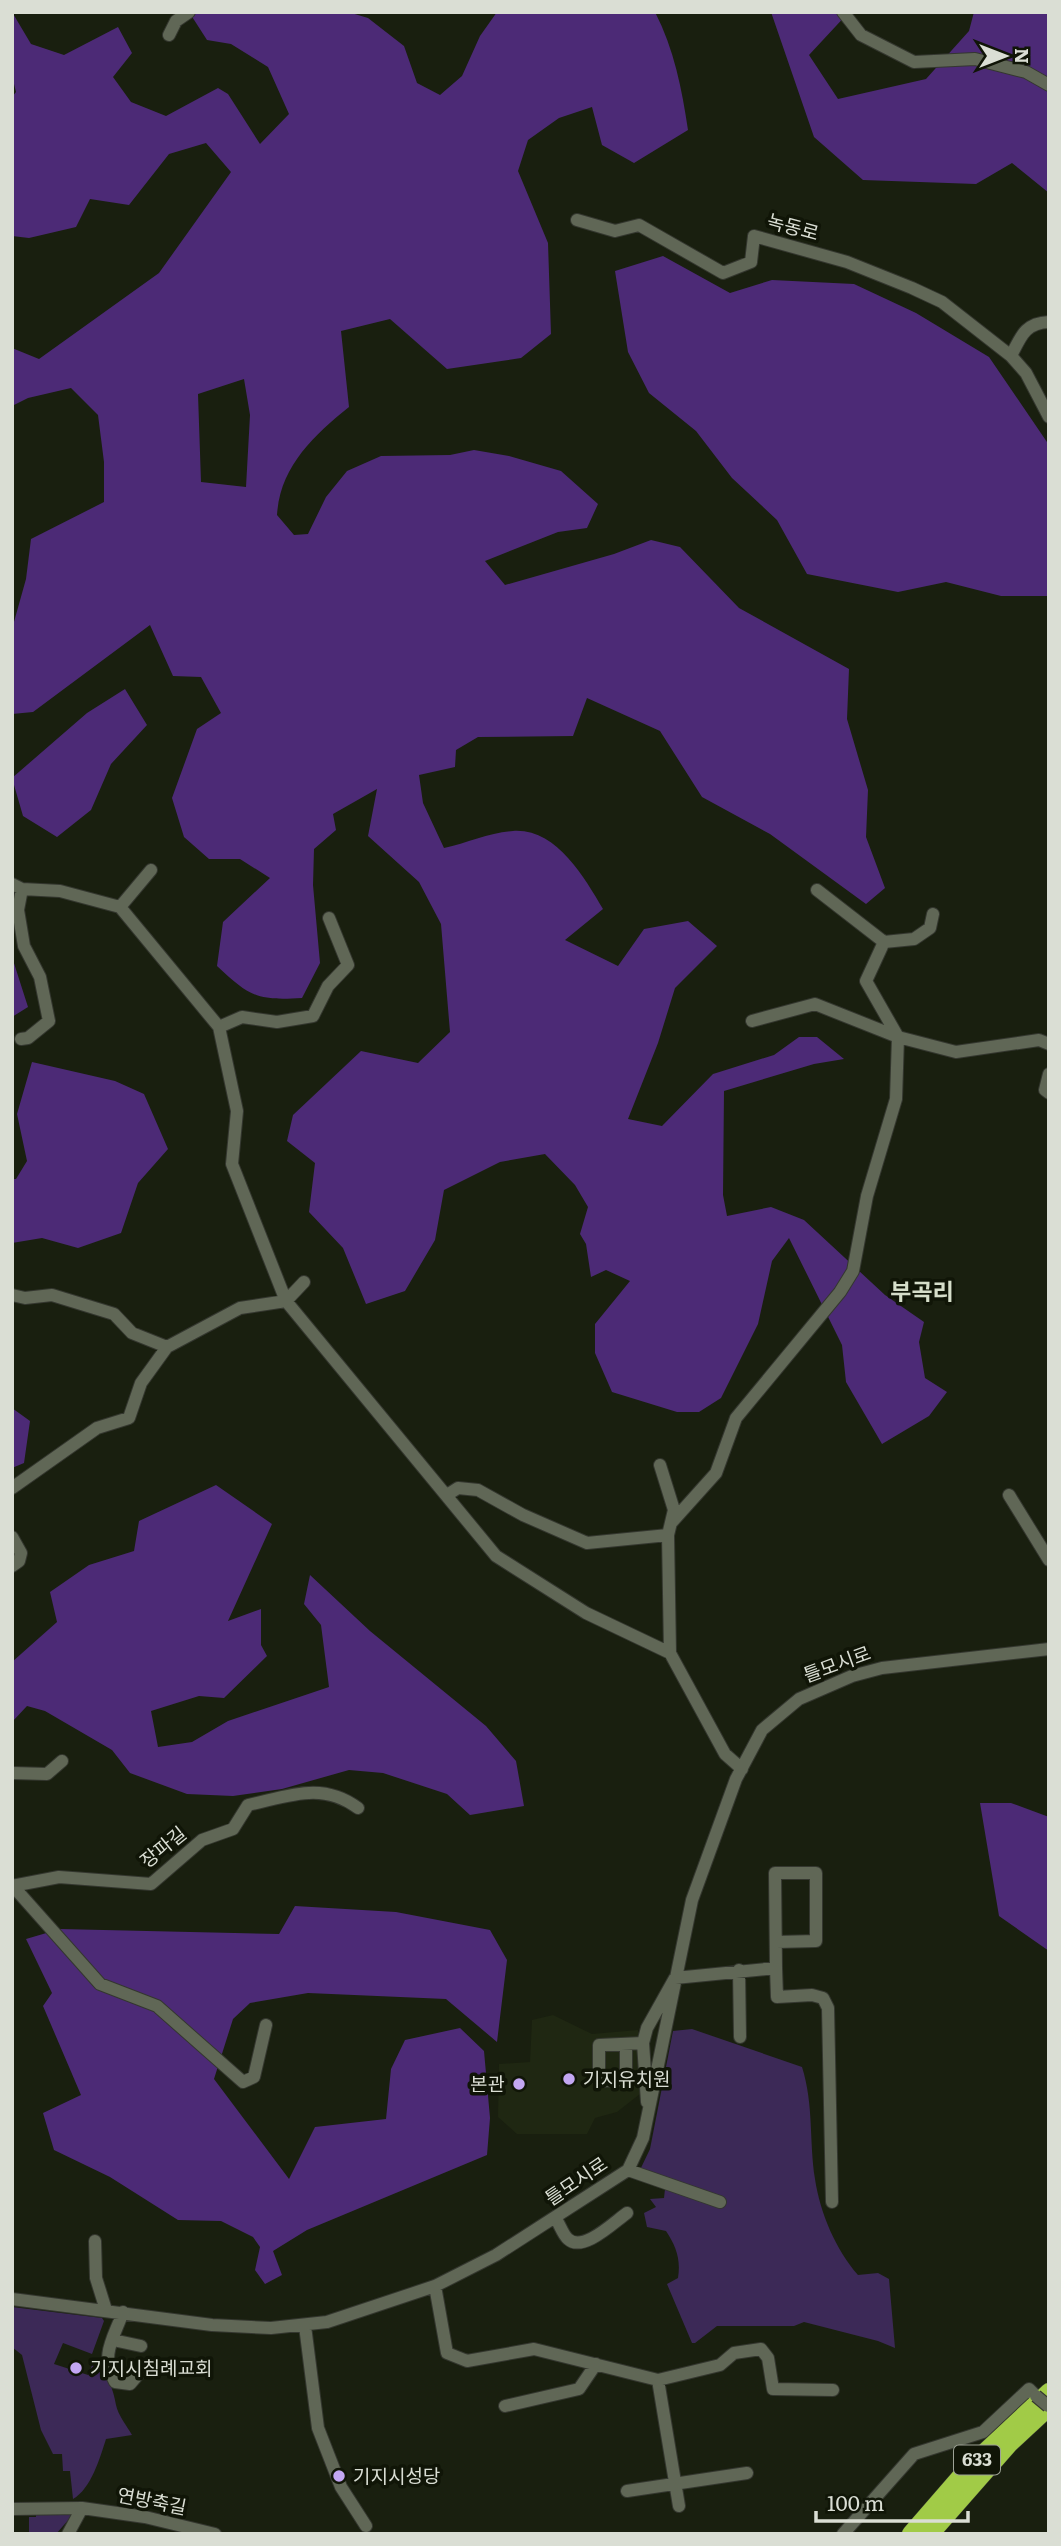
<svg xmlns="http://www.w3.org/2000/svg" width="1061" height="2546" viewBox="0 0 1061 2546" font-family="Literata,'Noto Sans KR',serif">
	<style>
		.built { fill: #1f2712 }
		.green { fill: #3c2957 }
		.forest { fill: #4c2a76; fill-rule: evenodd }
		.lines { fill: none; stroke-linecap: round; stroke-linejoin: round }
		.minor-casing { stroke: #34372f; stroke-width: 14 }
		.highway-casing { stroke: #34372f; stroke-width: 19 }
		.minor { stroke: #606756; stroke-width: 12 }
		.highway { stroke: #a1cb47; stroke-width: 18 }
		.minor-bridge-casing { stroke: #34372f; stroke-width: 14; stroke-linecap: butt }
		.minor-bridge { stroke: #606756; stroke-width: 12 }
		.poi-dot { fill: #c3a7f2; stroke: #101507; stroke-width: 2.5 }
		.labels { text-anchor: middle; stroke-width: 7; stroke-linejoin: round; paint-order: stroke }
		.shield { fill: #101507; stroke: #9da296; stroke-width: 2 }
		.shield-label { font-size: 18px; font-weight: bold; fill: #daded4 }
		.street-label { font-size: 19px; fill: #daded4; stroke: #101507 }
		.poi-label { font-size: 19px; fill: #daded4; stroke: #101507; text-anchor: start }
		.quarter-label { font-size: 23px; font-weight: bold; fill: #d6deca; stroke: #101507 }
	</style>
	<rect width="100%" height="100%" fill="#191f0f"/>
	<!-- built -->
	<path class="built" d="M553 2015 592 2034 638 2030 640 2094 617 2112 595 2118 587 2134H517L498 2117 499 2064 530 2062 532 2020Z"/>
	<!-- green -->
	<path class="green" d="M692 2029 802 2067C814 2105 809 2141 815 2179 820 2213 836 2250 858 2275L878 2273 889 2279 895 2348 878 2341 804 2322 794 2326H717L695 2343H692L667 2284 678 2278C681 2259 676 2246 666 2231L647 2227 644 2213 656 2207 650 2199 664 2198 665 2189 639 2172 650 2149 673 2031Z
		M12 2307 102 2318 104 2321 92 2354 63 2343 54 2364 88 2375 93 2363C108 2373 113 2389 116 2405 118 2415 127 2426 132 2435L106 2439C100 2458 91 2489 73 2499L70 2471H63L62 2454H53L41 2430 22 2355 12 2347Z
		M36 2511H70V2518L56 2534H29V2517H36Z"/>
	<!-- forest -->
	<path class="forest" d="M12 12 31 44 64 55 118 27 132 53 113 77 131 102 166 116 218 88 228 94 260 144 289 114 268 67 231 44 207 40 189 12H348L368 18 404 46 417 83 440 95 462 76 480 36 497 12H655C674 49 682 89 688 130L634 163 602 145 592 107 559 118 528 140 518 171 548 243 551 334 521 358 447 369 390 319 341 331 349 407C313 436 280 467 277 515L294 535 308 534 326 497 347 471 381 456 450 455 474 450 509 456 561 471 598 504 587 528 558 532 485 561 505 585 614 554 651 540 680 547 739 608 849 669 847 719 868 790 866 837 885 888 866 904 770 834 702 797 660 731 587 698 573 736 478 737 456 750 455 767 419 775 423 803 444 848C467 843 491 832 513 831 556 828 584 877 603 909L565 940 618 966 644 929 688 921 717 946 675 988 658 1043 628 1119 662 1126 713 1074 774 1055 799 1037H817L844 1059 814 1064 724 1091 723 1195 727 1216 771 1207 804 1220 885 1295 924 1322 919 1342 925 1378 947 1392 929 1416 882 1444 846 1382 842 1345 789 1238 772 1261 758 1324 721 1398 699 1412H677L612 1392 595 1353V1324L630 1281 606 1270 591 1277 586 1244 580 1234 588 1207 575 1185 545 1154 500 1162 444 1190 435 1240 405 1291 366 1304 343 1248 309 1212 315 1163 287 1141 293 1115 361 1051 418 1063 450 1032 441 924 419 882 368 836 377 789 333 814 336 830 314 849 313 885 320 963 302 998C257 1001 249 996 217 966L223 922 270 878 240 859H209L184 837 172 798 197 729 221 713 201 677 173 676 150 625 33 712 12 714V629L26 579 31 539 104 502V462L98 415 71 388 28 398 12 406V348L39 359 159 273 231 172 206 143 169 154 129 205 90 199 76 227 29 238 12 236V97L16 92 12 76ZM244 379 250 415 246 487 201 482 198 394Z
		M771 12H849L809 55 838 99 926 79 969 31 974 12H1049V193L1012 163 976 184 863 180 814 137Z
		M663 256 730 293 772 280 854 284 916 313 989 357 1049 445V596H1001L946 582 898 592 807 574 777 520 732 478 696 431 649 393 628 352 615 271Z
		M125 689 147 725 111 764 91 810 57 837 23 816 12 778 87 713Z
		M12 957 28 1007 12 1017Z
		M32 1062 115 1081 144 1094 168 1149 138 1183 121 1233 78 1248 42 1238 12 1243V1179H16L27 1161 17 1114Z
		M12 1408 30 1421 24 1463 12 1468Z
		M216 1485 272 1524 228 1621 261 1609V1645L267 1656 224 1698 199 1696 151 1711 158 1747 192 1742 228 1721 329 1687 321 1625 304 1604 310 1575 370 1631 486 1726 516 1761 524 1806 470 1815 447 1794 383 1773 349 1770 282 1789 233 1796 187 1794 130 1773 112 1750 45 1711 27 1706 12 1722V1662L57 1622 50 1592 89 1565 134 1551 139 1521Z
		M980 1803H1011L1049 1817V1951L999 1916Z
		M295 1906 396 1912 490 1930 507 1960 497 2042 446 1999 308 1993 250 2003 233 2019 214 2079 289 2179 315 2127 386 2119 391 2069 405 2040 460 2028 484 2051 490 2118 487 2155 307 2230 273 2251 282 2275 265 2284 255 2270 260 2247 253 2237 221 2221 178 2220 110 2177 54 2150 43 2113 81 2095 43 2006 52 1993 26 1939 60 1929 279 1934Z"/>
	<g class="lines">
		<!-- minor casing -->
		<g class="minor-casing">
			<path id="minor" d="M843 12 861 35 914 62 975 59 1026 72 1049 85
				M169 35 176 21 189 12
				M577 220 615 231 639 225 723 273 751 262 754 236 847 262 912 288 942 302 1011 356
				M1049 322C1025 323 1021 336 1011 356L1026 373 1049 417
				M12 884 22 889 60 891 120 907 219 1027 237 1111 232 1164 286 1301 496 1556 586 1613 670 1653 725 1754 742 1769
				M817 890 884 942
				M120 907 151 870
				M752 1021 815 1004 898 1037 956 1052 1039 1040 1049 1044
				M219 1027 242 1017 277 1022 313 1016 328 986 348 965 329 918
				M21 1039 28 1038 49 1021 40 977 24 946 18 910 22 889
				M1049 1074 1045 1090 1049 1093
				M12 1295 25 1298 52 1295 114 1314 132 1333 167 1347 240 1308 286 1301 304 1282
				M660 1465 674 1510 668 1535 670 1653
				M12 1488 97 1428 129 1418 141 1383 167 1347
				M447 1495 458 1488 478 1490 523 1515 587 1543 668 1535
				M1009 1495 1049 1560
				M672 1522 716 1473 736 1418 840 1292 853 1271 867 1196 896 1099 898 1037 866 981 884 942 914 939 930 928 933 914
				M12 1537 21 1553 19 1561 12 1566
				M12 1773 47 1774 62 1761
				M12 1885 100 1984 157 2006 243 2082 254 2077 266 2025
				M12 1886 59 1877 151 1884 202 1840 233 1829 248 1805C289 1796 322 1781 358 1808
				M776 1968 777 1997 812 1995 823 1998 828 2008 832 2202
				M739 1970 740 2037
				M643 2043 647 2102
				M626 2044V2080L599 2081V2045L643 2043 647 2028 675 1978 776 1968 775 1873H816V1941L776 1942
				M628 2170 720 2202
				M556 2219C560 2225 563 2235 568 2239 583 2253 614 2222 627 2213
				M95 2241 96 2278 106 2310
				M435 2286 447 2353 467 2361 534 2349 658 2380 720 2365 734 2353 761 2349 768 2358 773 2389 833 2390
				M12 2299 212 2325 271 2328 327 2322 435 2286 496 2255 628 2170 643 2138 692 1900 736 1779 762 1730 799 1699 852 1676 882 1668 1049 1649
				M123 2312C113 2340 100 2354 115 2382L130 2384 142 2370H151
				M305 2326 318 2428 341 2487 366 2526
				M113 2340 141 2346
				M658 2380 679 2506
				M505 2406 579 2389 596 2364
				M627 2491 747 2473
				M12 2509 82 2508 145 2517 215 2534
				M68 2534 82 2508
				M843 2534 914 2454 983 2432 1029 2389 1036 2396"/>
		</g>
		<!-- highway casing -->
		<g class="highway-casing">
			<path id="highway" d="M911 2534 970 2466 1049 2392
				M930 2534 1009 2444 1049 2407"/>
		</g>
		<!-- minor -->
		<use href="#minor" class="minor"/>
		<!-- highway -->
		<use href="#highway" class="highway"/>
		<!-- minor-bridge casing -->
		<g class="minor-bridge-casing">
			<path id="minor-bridge" d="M1036 2396 1048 2406"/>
		</g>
		<!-- minor-bridge -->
		<use href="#minor-bridge" class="minor-bridge"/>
	</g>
	<!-- markers -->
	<g class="poi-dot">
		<circle cx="569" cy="2079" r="7"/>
		<circle cx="519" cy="2084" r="7"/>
		<circle cx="76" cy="2368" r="7"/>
		<circle cx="339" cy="2476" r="7"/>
	</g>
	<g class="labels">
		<!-- shield labels -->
		<rect class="shield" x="954" y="2445.5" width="46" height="29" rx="5"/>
		<g class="shield-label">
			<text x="977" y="2466">633</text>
		</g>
		<!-- street labels -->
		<g class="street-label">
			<text transform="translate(793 227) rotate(15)" y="7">녹동로</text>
			<text transform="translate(837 1664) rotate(-20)" y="7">틀모시로</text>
			<text transform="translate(163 1847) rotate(-39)" y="7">장파길</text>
			<text transform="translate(576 2181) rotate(-34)" y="7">틀모시로</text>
			<text transform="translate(152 2501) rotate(11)" y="7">연방축길</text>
		</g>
		<!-- poi labels -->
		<g class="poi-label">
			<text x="583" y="2086">기지유치원</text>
			<text x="505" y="2091" text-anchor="end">본관</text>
			<text x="90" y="2375">기지시침례교회</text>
			<text x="353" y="2483">기지시성당</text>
		</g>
		<!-- quarter labels -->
		<g class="quarter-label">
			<text x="922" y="1300">부곡리</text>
		</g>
	</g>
	<!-- border -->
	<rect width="1061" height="2546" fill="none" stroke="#daded4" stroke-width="28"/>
	<!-- north arrow -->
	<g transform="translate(1005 56) rotate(90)" stroke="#101507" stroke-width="5" paint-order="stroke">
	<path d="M0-5L12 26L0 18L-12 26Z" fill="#daded4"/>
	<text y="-10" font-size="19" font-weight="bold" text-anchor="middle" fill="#daded4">N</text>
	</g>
	<!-- scale -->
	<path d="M816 2511v10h152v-10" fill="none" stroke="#daded4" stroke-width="3.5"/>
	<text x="827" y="2511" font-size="21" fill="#daded4" stroke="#101507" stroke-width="5" paint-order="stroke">100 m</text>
</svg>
